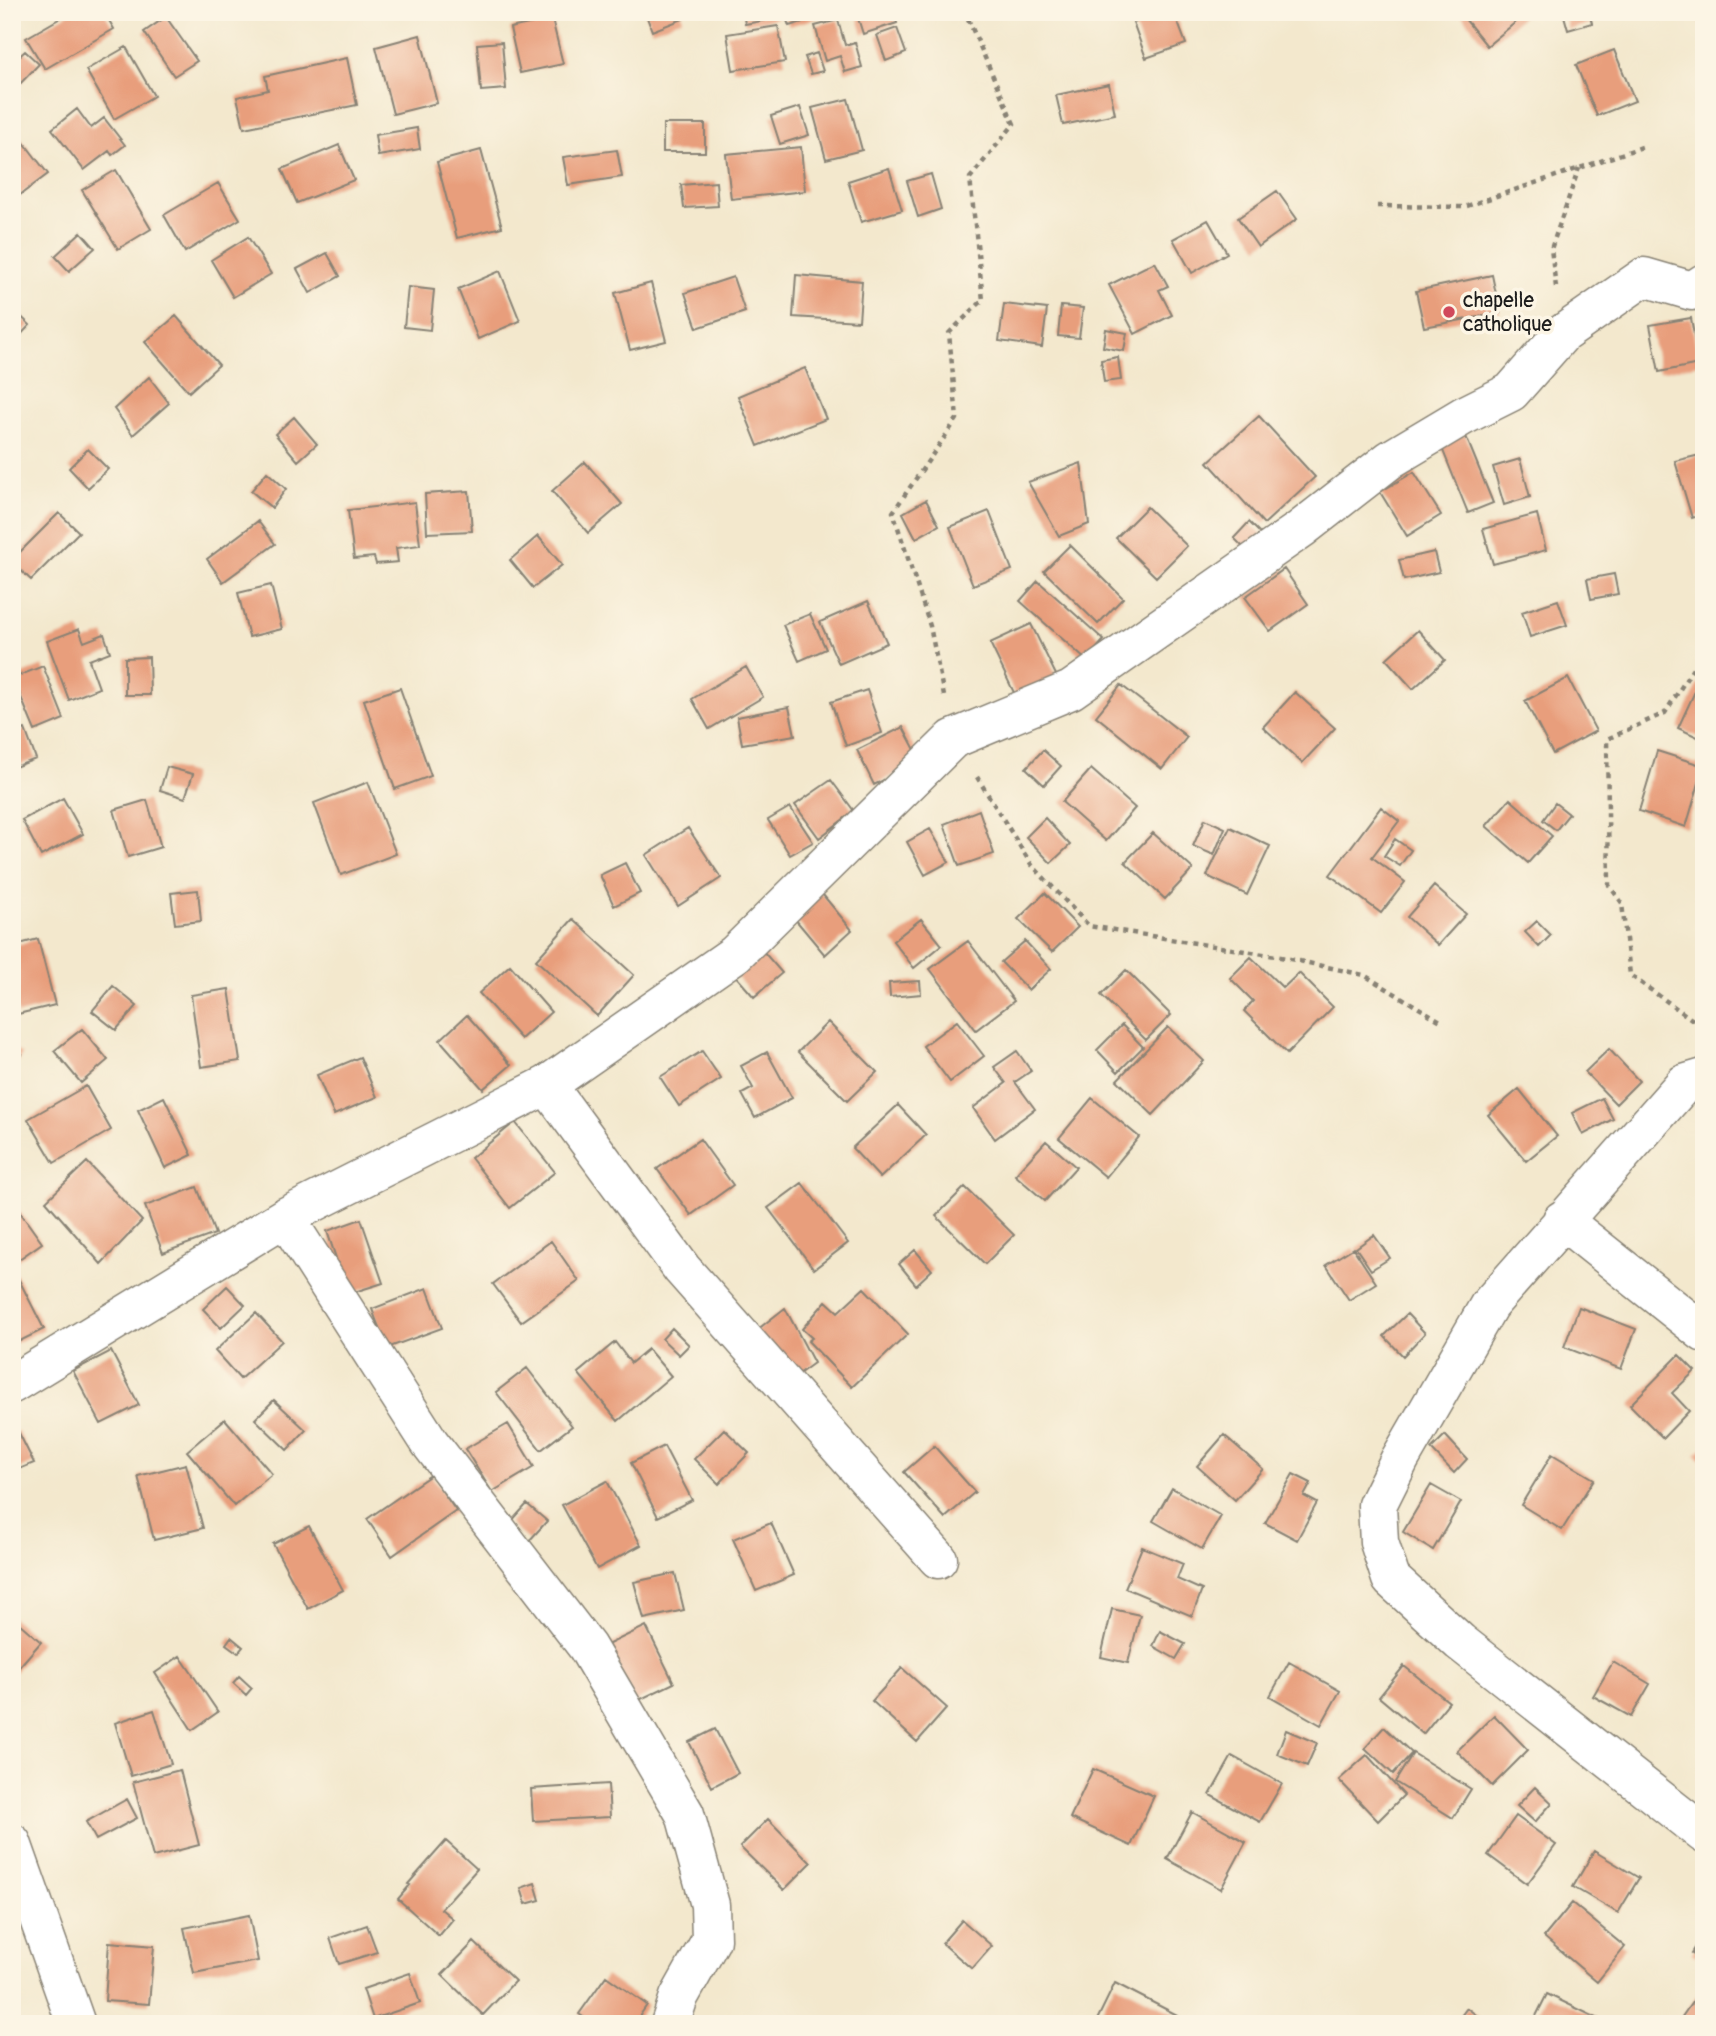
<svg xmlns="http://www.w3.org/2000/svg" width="1716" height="2036" viewBox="0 0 1716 2036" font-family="Pangolin,sans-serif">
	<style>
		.building { fill: #e89e7c }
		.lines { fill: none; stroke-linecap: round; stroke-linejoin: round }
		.street-casing { stroke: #888274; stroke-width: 41 }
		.path { stroke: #888274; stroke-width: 4.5; stroke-dasharray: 5 5; stroke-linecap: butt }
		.street { stroke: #fff; stroke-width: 38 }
		.poi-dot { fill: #d1495b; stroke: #fcf5e5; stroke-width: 2.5 }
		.labels { text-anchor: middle; stroke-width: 7; stroke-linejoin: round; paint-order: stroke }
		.poi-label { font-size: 21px; fill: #1c1c1c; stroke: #fcf5e5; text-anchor: start }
	</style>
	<rect width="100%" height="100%" fill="#fcf5e5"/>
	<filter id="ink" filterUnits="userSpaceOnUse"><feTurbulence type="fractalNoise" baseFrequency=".0143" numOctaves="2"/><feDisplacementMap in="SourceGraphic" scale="14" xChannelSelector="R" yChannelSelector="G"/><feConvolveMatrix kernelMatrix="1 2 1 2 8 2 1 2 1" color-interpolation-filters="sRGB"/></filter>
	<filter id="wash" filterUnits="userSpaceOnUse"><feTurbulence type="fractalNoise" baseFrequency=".00686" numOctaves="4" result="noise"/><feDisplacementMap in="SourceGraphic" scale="28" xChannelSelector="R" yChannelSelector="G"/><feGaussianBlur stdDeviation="1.57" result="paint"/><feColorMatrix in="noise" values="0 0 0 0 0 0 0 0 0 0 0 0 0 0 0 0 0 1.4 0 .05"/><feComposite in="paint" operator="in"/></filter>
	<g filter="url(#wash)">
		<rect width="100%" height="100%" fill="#f3e8cd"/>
		<g id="blocks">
			<!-- building -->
			<path class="building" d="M71 12H104L114 29 45 69 26 38Z
				M645 12H681L683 19 652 31Z
				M743 12H775L777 18 745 24Z
				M784 12H834V13L789 26Z
				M856 12H894L897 23 863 34Z
				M1162 12H1174L1186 44 1146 58 1133 22Z
				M1463 12H1528L1487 46 1461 14Z
				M1563 12H1589L1592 23 1568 30Z
				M1693 12H1704V30Z
				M166 17 197 61 174 76 144 32Z
				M552 19 563 64 520 73 510 28Z
				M838 20 845 45 855 42 862 67 845 72 840 56 825 61 815 26Z
				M778 26 785 62 733 70 727 34Z
				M897 28 906 53 886 61 877 35Z
				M420 35 437 103 393 114 376 47Z
				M502 42 506 89 481 91 477 44Z
				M126 47 154 96 114 119 86 70Z
				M1614 50 1635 101 1597 116 1576 65Z
				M25 51 39 64 16 88 12 84V63Z
				M817 53 823 71 811 74 805 57Z
				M347 58 357 105 244 128 237 97 268 90 265 76Z
				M1109 84 1115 114 1063 125 1056 95Z
				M848 99 862 150 826 159 812 108Z
				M800 107 809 135 780 144 771 116Z
				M77 109 91 128 104 118 125 145 112 155 109 151 84 170 52 129Z
				M663 124H705V152H663Z
				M417 128 420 149 378 156 375 135Z
				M19 136 48 174 12 201V141Z
				M339 145 354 180 297 203 282 169Z
				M801 147 805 191 731 199 726 154Z
				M481 150 502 227 457 238 437 162Z
				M617 150 622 177 568 185 563 157Z
				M889 168 902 210 861 222 848 181Z
				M116 170 151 229 118 249 82 190Z
				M931 174 941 209 918 217 907 181Z
				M716 182 718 206 684 208 681 185Z
				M218 183 240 219 185 252 164 215Z
				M1277 191 1297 219 1258 247 1238 218Z
				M1208 220 1227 253 1192 273 1173 239Z
				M81 232 95 248 69 271 55 256Z
				M248 237 271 274 233 297 211 260Z
				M327 253 340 276 310 293 297 269Z
				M1155 262 1168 286 1159 290 1172 315 1135 334 1109 285Z
				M500 271 520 321 478 339 458 289Z
				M796 275 862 281 859 321 793 317Z
				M1492 275 1500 313 1424 327 1416 291Z
				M733 277 745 312 697 328 685 293Z
				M651 283 666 341 630 350 615 293Z
				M408 287 434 290 430 330 404 327Z
				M1004 304 1047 309 1042 347 999 341Z
				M1061 306 1083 308 1079 338 1058 336Z
				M12 308 30 325 12 344Z
				M176 316 219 365 189 392 145 342Z
				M1691 318 1699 364 1659 372 1650 325Z
				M1106 329 1127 333 1124 351 1103 347Z
				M1118 357 1121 380 1104 382 1101 360Z
				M805 368 826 419 758 446 738 396Z
				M149 377 169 403 133 435 114 409Z
				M1259 416 1315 477 1264 524 1208 462Z
				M294 417 317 444 298 461 275 434Z
				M1465 434 1493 503 1468 513 1440 443Z
				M88 449 108 469 88 488 69 468Z
				M1704 454V514L1692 518 1675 461Z
				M1520 459 1530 497 1504 505 1493 467Z
				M585 462 622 504 588 533 552 491Z
				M1081 463 1089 524 1059 536 1028 482Z
				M267 472 286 489 272 508 251 491Z
				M1414 472 1441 515 1407 536 1380 492Z
				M469 491 472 531 427 533 425 494Z
				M926 500 939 525 916 538 903 513Z
				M415 502 420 545 396 548 398 562 376 564 374 557 354 559 348 510Z
				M1147 507 1187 546 1156 577 1116 538Z
				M989 511 1012 570 973 585 950 527Z
				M59 513 79 532 31 580 12 562V560Z
				M1537 514 1546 550 1493 564 1483 529Z
				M258 521 275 544 223 582 207 559Z
				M1249 522 1262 535 1246 550 1234 538Z
				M538 536 562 565 533 588 510 560Z
				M1070 545 1123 598 1098 624 1044 571Z
				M1434 552 1439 572 1404 580 1399 560Z
				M1284 569 1308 604 1270 631 1245 597Z
				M1614 574 1618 594 1591 599 1587 579Z
				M1038 581 1104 640 1086 660 1020 601Z
				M271 585 282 629 249 637 238 593Z
				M1558 600 1567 625 1530 637 1522 612Z
				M868 601 887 643 839 664 820 622Z
				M810 614 826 649 799 661 783 625Z
				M1031 624 1059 681 1018 701 990 643Z
				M79 629 84 642 104 634 110 652 89 660 99 688 69 700 47 641Z
				M1418 630 1445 660 1413 689 1386 659Z
				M149 657 150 695H125V658Z
				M43 666 64 719 35 731 13 678Z
				M746 667 763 697 709 729 692 699Z
				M1704 672V740L1678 728Z
				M1568 678 1596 731 1553 754 1525 701Z
				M1121 685 1187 737 1162 769 1096 716Z
				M400 688 431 776 395 789 364 700Z
				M867 690 882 733 846 746 831 702Z
				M1295 692 1335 728 1302 763 1263 727Z
				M789 707 795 735 742 744 737 717Z
				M903 727 921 761 874 785 857 750Z
				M25 729 36 759 12 768V734Z
				M1043 750 1061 766 1044 785 1026 768Z
				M1657 751 1704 766 1686 827 1639 811Z
				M167 767 193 774 185 798 160 790Z
				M1091 769 1135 808 1106 841 1062 802Z
				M831 780 854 811 819 838 795 805Z
				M368 782 396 854 341 875 314 803Z
				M63 798 83 834 41 856 22 820Z
				M1510 799 1552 836 1528 863 1486 826Z
				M147 800 161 847 128 857 114 810Z
				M1555 803 1569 814 1556 830 1543 820Z
				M790 807 813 842 790 855 768 820Z
				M1381 807 1399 821 1372 857 1405 882 1381 913 1330 875Z
				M979 810 994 854 959 866 944 824Z
				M1045 818 1070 845 1051 863 1026 837Z
				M1205 819 1225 828 1214 855 1193 846Z
				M1230 827 1270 846 1247 895 1207 876Z
				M688 828 721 878 678 906 646 855Z
				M930 829 949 862 925 875 907 842Z
				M1153 833 1193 869 1165 899 1125 862Z
				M1395 839 1411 850 1400 866 1384 856Z
				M625 863 640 893 614 906 600 875Z
				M1434 886 1466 914 1438 945 1407 917Z
				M818 889 852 930 825 955 790 913Z
				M198 890 201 921 175 924 171 893Z
				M1045 893 1078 927 1052 952 1018 919Z
				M573 919 634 975 597 1016 536 960Z
				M921 919 942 945 914 968 893 941Z
				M1537 921 1551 935 1539 947 1525 932Z
				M38 939 55 1005 18 1014 12 992V946Z
				M968 941 1014 1001 976 1030 930 969Z
				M1025 941 1051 969 1028 990 1001 962Z
				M762 950 782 973 754 997 734 974Z
				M1251 957 1283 988 1299 973 1333 1007 1287 1054 1244 1011 1253 1001 1230 978Z
				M510 965 551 1012 521 1039 479 993Z
				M1126 970 1171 1015 1146 1040 1101 995Z
				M920 981 921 994 890 997 889 983Z
				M113 986 137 1006 116 1030 92 1011Z
				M229 989 240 1061 201 1067 191 995Z
				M467 1015 511 1065 483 1089 440 1040Z
				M957 1021 984 1056 950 1082 923 1046Z
				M828 1022 877 1072 847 1101 798 1052Z
				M1122 1025 1143 1047 1118 1072 1097 1050Z
				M1168 1027 1204 1061 1153 1115 1117 1080Z
				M82 1029 108 1060 81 1083 54 1051Z
				M12 1048 22 1054 12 1071Z
				M1609 1049 1639 1081 1616 1104 1585 1072Z
				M702 1051 721 1079 679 1106 660 1077Z
				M1017 1051 1031 1071 1015 1082 1035 1109 995 1139 973 1108 1006 1083 994 1067Z
				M767 1052 792 1098 755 1118 742 1094 753 1088 741 1066Z
				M360 1057 377 1097 334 1115 317 1075Z
				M86 1086 111 1130 54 1163 28 1119Z
				M1519 1089 1557 1136 1526 1161 1488 1115Z
				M164 1097 192 1155 165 1168 138 1110Z
				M1092 1098 1139 1137 1106 1177 1059 1138Z
				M1602 1098 1613 1119 1583 1135 1572 1113Z
				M898 1105 926 1135 880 1178 852 1148Z
				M515 1122 555 1172 510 1208 471 1158Z
				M700 1139 733 1185 691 1215 657 1169Z
				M1046 1141 1076 1167 1045 1201 1015 1175Z
				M87 1162 142 1221 101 1264 46 1201Z
				M802 1183 848 1243 814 1269 768 1208Z
				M197 1187 215 1234 163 1253 145 1206Z
				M965 1187 1014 1235 985 1264 936 1216Z
				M20 1212 42 1243 12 1264V1217Z
				M361 1219 383 1283 348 1294 327 1231Z
				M1374 1235 1390 1258 1371 1270 1356 1248Z
				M551 1241 579 1281 521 1322 493 1284Z
				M1353 1248 1376 1283 1349 1300 1326 1265Z
				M915 1250 932 1270 916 1285 899 1264Z
				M16 1274 44 1329 12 1345V1276Z
				M227 1286 245 1305 221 1328 203 1309Z
				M427 1288 442 1328 387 1348 372 1309Z
				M864 1288 908 1334 852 1387 808 1341 812 1338 802 1329 826 1301 838 1312Z
				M1579 1307 1636 1329 1621 1369 1564 1347Z
				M785 1308 814 1363 785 1384 748 1337Z
				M256 1313 282 1341 240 1379 215 1351Z
				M1407 1314 1425 1333 1403 1356 1384 1336Z
				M672 1328 689 1345 679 1355 662 1339Z
				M615 1342 631 1363 648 1349 671 1376 618 1421 578 1373Z
				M111 1351 139 1405 101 1424 73 1371Z
				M1679 1355 1695 1371 1672 1393 1689 1411 1663 1438 1630 1405Z
				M527 1368 572 1426 541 1450 496 1392Z
				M274 1400 306 1430 287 1450 255 1419Z
				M225 1419 272 1474 234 1506 187 1451Z
				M508 1424 534 1467 492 1492 465 1449Z
				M724 1429 749 1453 719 1484 694 1459Z
				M18 1431 34 1463 12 1472V1434Z
				M1224 1435 1263 1469 1235 1500 1197 1466Z
				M1445 1435 1467 1459 1454 1473 1431 1449Z
				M664 1446 692 1500 658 1517 631 1463Z
				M934 1446 975 1492 945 1518 904 1472Z
				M1704 1447V1463L1696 1455Z
				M1552 1454 1594 1479 1562 1530 1521 1505Z
				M186 1464 203 1528 154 1540 138 1476Z
				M1293 1474 1311 1483 1304 1496 1317 1503 1297 1540 1265 1523Z
				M431 1475 456 1511 392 1556 367 1519Z
				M607 1481 641 1545 597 1569 562 1505Z
				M1431 1485 1461 1502 1433 1550 1403 1532Z
				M1172 1488 1221 1516 1202 1549 1153 1521Z
				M527 1504 547 1521 529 1541 509 1524Z
				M771 1523 794 1575 756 1591 733 1539Z
				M309 1526 343 1590 308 1609 273 1544Z
				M1142 1547 1183 1564 1177 1579 1202 1590 1192 1616 1125 1588Z
				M675 1573 684 1610 644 1619 634 1582Z
				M1112 1609 1140 1615 1128 1663 1101 1657Z
				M12 1617 41 1642 12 1675Z
				M646 1626 674 1683 635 1702 607 1645Z
				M1160 1631 1185 1644 1176 1659 1153 1646Z
				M231 1637 243 1647 238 1653 226 1644Z
				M180 1656 218 1712 192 1730 155 1673Z
				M1289 1662 1340 1691 1321 1725 1270 1696Z
				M1613 1662 1650 1684 1631 1717 1593 1696Z
				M1404 1666 1449 1702 1423 1734 1379 1697Z
				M902 1668 947 1708 917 1742 872 1701Z
				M239 1676 252 1688 246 1695 233 1683Z
				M154 1710 171 1764 131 1776 115 1723Z
				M1494 1715 1528 1750 1492 1786 1457 1751Z
				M1384 1727 1412 1753 1393 1774 1365 1748Z
				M715 1729 738 1773 712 1787 689 1742Z
				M1286 1730 1317 1743 1307 1766 1277 1754Z
				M1413 1753 1471 1789 1453 1818 1395 1782Z
				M1367 1755 1404 1795 1378 1821 1339 1780Z
				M1232 1756 1282 1784 1260 1822 1210 1795Z
				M1093 1769 1154 1796 1131 1846 1070 1818Z
				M180 1770 199 1845 153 1857 133 1782Z
				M608 1784 610 1817 533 1821 531 1789Z
				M1535 1787 1552 1803 1535 1822 1517 1806Z
				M127 1799 137 1818 96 1840 86 1822Z
				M1192 1812 1246 1842 1221 1889 1167 1859Z
				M1516 1816 1556 1845 1527 1884 1488 1855Z
				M768 1819 811 1863 784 1890 740 1847Z
				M446 1841 477 1869 441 1909 453 1919 439 1936 398 1899 410 1885 408 1884Z
				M1594 1851 1639 1878 1618 1913 1573 1887Z
				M535 1883 540 1900 526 1904 521 1888Z
				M1572 1903 1625 1947 1597 1982 1544 1937Z
				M249 1915 258 1961 194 1973 184 1928Z
				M962 1920 992 1946 972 1969 942 1943Z
				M367 1925 377 1952 339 1964 330 1938Z
				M1704 1934V1960L1692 1953Z
				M109 1942 154 1946 149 2004 105 2001Z
				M474 1942 515 1981 483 2015 442 1975Z
				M410 1973 420 2003 373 2019 363 1989Z
				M606 1976 647 2005 634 2024H593L579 2014Z
				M1115 1983 1183 2018 1180 2024H1095Z
				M1704 1985V2024H1677Z
				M1547 1994 1599 2019 1597 2024H1532Z
				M1467 2008 1488 2024H1455Z"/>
		</g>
	</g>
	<g filter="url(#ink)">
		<use href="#blocks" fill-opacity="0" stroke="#888274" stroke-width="2"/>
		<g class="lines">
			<!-- street casing -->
			<g class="street-casing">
				<path id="street" d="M1704 1078 1684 1084 1489 1305 1400 1459 1377 1505 1379 1542 1391 1579 1460 1642 1704 1834
					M547 1085 682 1269 938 1559
					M285 1217 430 1443 587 1647 685 1814 710 1905 711 1940 679 1997 670 2024
					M1562 1220 1704 1333
					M12 1384 285 1217 547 1085 735 954 953 739 1071 690 1301 529 1391 459 1463 416 1511 392 1562 334 1644 277 1692 291 1704 283
					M12 1843 76 2024"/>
			</g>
			<!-- path -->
			<path class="path" d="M1377 206 1464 207 1642 147
				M1556 287 1551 249 1579 168
				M1704 651 1665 713 1607 739 1609 885 1622 903 1630 975 1704 1028
				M944 696 930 626 893 512 957 419 949 333 983 300 970 178 1014 124 965 12
				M977 777 1031 864 1089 926 1276 956 1364 975 1444 1023"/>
			<!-- street -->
			<use href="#street" class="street"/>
		</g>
	</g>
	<!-- markers -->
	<circle class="poi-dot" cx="1449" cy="312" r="7"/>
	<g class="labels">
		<!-- poi labels -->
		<g class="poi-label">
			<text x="1463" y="307">chapelle<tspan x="1463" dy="24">catholique</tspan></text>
		</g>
	</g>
	<!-- margin -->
	<rect width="1716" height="2036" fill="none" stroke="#fcf5e5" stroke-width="42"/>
</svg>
